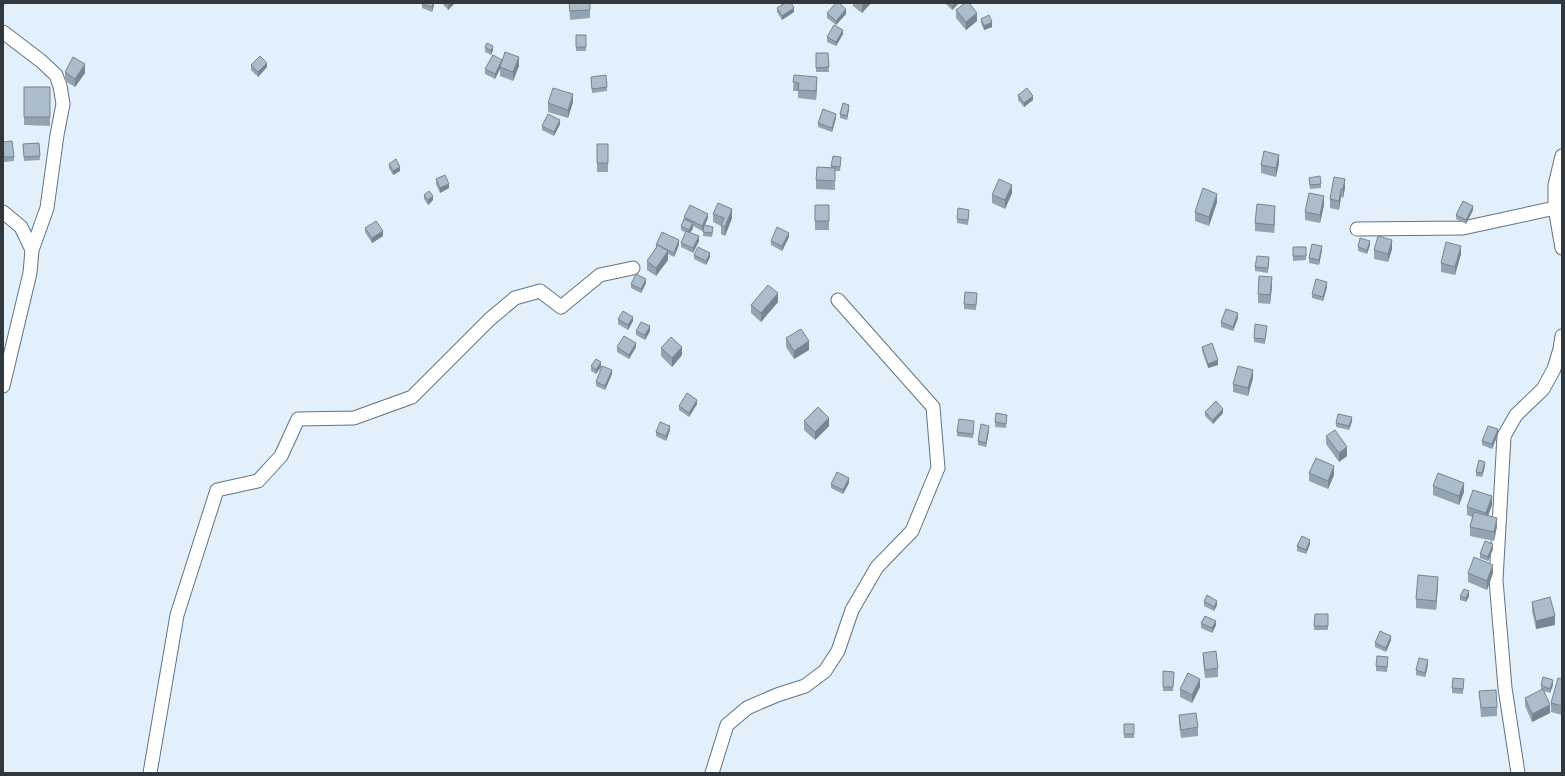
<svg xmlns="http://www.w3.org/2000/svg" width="1565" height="776" viewBox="0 0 1565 776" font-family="Raleway,sans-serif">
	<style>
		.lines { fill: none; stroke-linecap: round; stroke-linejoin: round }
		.street-casing { stroke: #63737f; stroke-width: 15 }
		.street { stroke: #fff; stroke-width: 13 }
		.wall { fill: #93a3af }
		.shaded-wall { fill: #78848e }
		.building { fill: #abbdcb; stroke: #78848e }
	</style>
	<rect width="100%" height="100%" fill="#e2f0fc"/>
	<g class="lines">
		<!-- street casing -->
		<g class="street-casing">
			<path id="street" d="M3 32 41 61 56 75 60 86 63 104 57 135 47 208 32 250
				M1562 156 1555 185V208L1562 248
				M3 212 21 227 32 250 30 273 3 386
				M1357 229 1463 228 1555 208
				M150 773 177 615 217 490 258 481 281 456 298 419 354 418 412 397 490 319 515 298 540 291 561 307 600 275 633 268
				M712 773 727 725 747 708 777 695 805 686 825 671 838 651 852 610 877 567 912 531 938 468 933 407 838 300
				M1518 773 1505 688 1496 580 1504 436 1516 415 1543 389 1554 369 1560 349 1562 336"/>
		</g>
		<!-- street -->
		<use href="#street" class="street"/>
	</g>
	<!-- wall -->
	<path class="wall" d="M434 3V5L432 12 422 8V4Z
		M442 3H454V4L448 10Z
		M569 3H590V18L570 20Z
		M853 3H871L862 13 853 6Z
		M945 3H958V4L952 10Z
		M777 8 794 12 782 20 777 12Z
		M956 10 977 21 966 30 956 18Z
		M827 13 846 14 836 25 827 18Z
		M981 19 992 27 984 30 981 23Z
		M843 34 836 46 827 42V37Z
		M576 35H586V51H576Z
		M485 47 493 50 491 55 485 52Z
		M816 53H828L829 72H816Z
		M502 60 519 66 513 81 500 76V69L495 79 485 74V69Z
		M251 65 267 67 258 77 251 70Z
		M65 72 85 73 75 87 65 81Z
		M794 75 817 86 816 100 798 98V91H793Z
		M591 77 607 87V91L592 93Z
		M24 87H50V126L24 125Z
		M1018 95 1033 100 1024 107 1018 100Z
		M573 102 568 118 548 112V103Z
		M849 109 847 120 840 118V114Z
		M836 118 832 132 818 127V123Z
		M560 124 554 136 542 130V126Z
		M39 143 40 160 24 161 23 144Z
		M597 144H608V172H597Z
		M3 148 14 157V161L4 162Z
		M841 161 840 171H835V190L816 189V180L831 168V166Z
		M1279 163 1276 177 1261 173V165Z
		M389 164 400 171 393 175 389 168Z
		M1309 178 1321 184V188L1310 189Z
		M436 179 449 188 440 193 436 184Z
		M1345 179V188L1343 198 1341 197 1339 210 1330 208V199Z
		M1012 193 1005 209 992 203V195Z
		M424 195 433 200 428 205 424 199Z
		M1217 202 1209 226 1195 221V212Z
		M815 205H829V230H815Z
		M1324 205 1320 223 1305 220V212Z
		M1473 210 1466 224 1456 219V215Z
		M713 214 732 218 725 236 721 234V226L713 222Z
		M969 214 968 225 957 223V219Z
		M1275 215 1274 233 1255 231V223Z
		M684 217 708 218 705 225 713 231 712 237 703 236 704 227 702 231 693 226V228L690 233 699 241 693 253 681 247V243L686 233 681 230V226L684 220Z
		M365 228 383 236 372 243 365 232Z
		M789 237 782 251 771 245V241Z
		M656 245H679L674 257 668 254V260L656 276 647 270V261L656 248Z
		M1370 245 1367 254 1358 251V247Z
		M1293 247H1306V260L1293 261Z
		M1392 249 1388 262 1374 259V250Z
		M1322 250 1319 265 1309 263V258Z
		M1461 254 1455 275 1441 272V263Z
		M694 255 710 257 706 265 694 259Z
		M1269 262 1268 273 1255 271V267Z
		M646 283 641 293 631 288V284Z
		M1272 286 1270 304 1258 303V294Z
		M1327 287 1323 301 1312 298V294Z
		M977 297 976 310 964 309V304Z
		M778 302 761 322 751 313V305Z
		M1238 318 1233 331 1221 327V322Z
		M618 319 633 321 628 330 618 324Z
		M1267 330 1265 344 1254 342V338Z
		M636 331H650L645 340 636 335Z
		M786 338 809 350 794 359 786 347Z
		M617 347H636L629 359 617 352Z
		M1202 347 1218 365 1208 368 1202 351Z
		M661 348 682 355 672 367 661 356Z
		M591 366 601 367 596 374 591 371Z
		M612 374 605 390 596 386V382Z
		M1253 378 1248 396 1233 392V384Z
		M697 404 689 417 679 410V406Z
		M1205 412 1223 413 1213 424 1205 416Z
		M1007 419 1006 428 995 427V422Z
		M804 421 829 426 815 440 804 430Z
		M1352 421 1349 430 1336 427V423Z
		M974 426 973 438 957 436V432Z
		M670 430 666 441 656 436V432Z
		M989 430 986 447 978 445V441Z
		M1498 434 1492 449 1482 445V441Z
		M1326 436 1347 456 1339 462 1326 444Z
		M1485 466 1482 477 1476 476V472Z
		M1309 473 1334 475 1328 489 1309 481Z
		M849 483 843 494 831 488V484Z
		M1433 486 1464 492 1459 505 1433 495Z
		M1492 505 1488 515 1497 526 1494 541 1470 536V527L1472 517 1467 515V507Z
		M1310 544 1306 554 1297 551V546Z
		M1493 549 1488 561 1480 558V554Z
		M1468 573H1493L1487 590 1468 582Z
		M1438 585 1436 610 1416 608V599Z
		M1460 596H1469L1466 602 1460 600Z
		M1204 601 1217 605 1214 611 1204 606Z
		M1532 602 1555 625 1536 629 1532 611Z
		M1315 614H1328V630H1314Z
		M1201 623 1216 625 1212 633 1201 628Z
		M1391 640 1386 652 1375 647V643Z
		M1203 653 1218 668V677L1205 678 1203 661Z
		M1388 662 1387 672 1376 671V666Z
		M1428 665 1425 677 1416 675V670Z
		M1174 672 1173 691H1163V687Z
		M1464 679 1463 694 1452 693V688Z
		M1562 679V715L1551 712V703Z
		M1541 685H1553L1550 693 1544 691 1550 713 1532 722 1525 706V698L1541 690Z
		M1200 687 1192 703 1180 697V689Z
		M1479 691 1497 707V716L1481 717Z
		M1179 715 1198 727V736L1181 738 1179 724Z
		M1124 724H1134V738H1124Z"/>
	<!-- shaded-wall -->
	<path class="shaded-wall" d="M3 3H9L3 5Z
		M433 3H434V5L432 12V7Z
		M450 3H454V4L448 10V6Z
		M863 3H871L862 13V5Z
		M955 3H958V4L952 10V6Z
		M794 8V12L782 20V16Z
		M846 9V14L836 25V21Z
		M977 13V21L966 30V22Z
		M992 22V27L984 30V26Z
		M843 30V34L836 46V42Z
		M493 46V50L491 55V51Z
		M519 57V66L513 81V72Z
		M502 60 500 69 495 79V74Z
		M267 63V67L258 77V72Z
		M85 64V73L75 87V79Z
		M817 77V86L816 100V91Z
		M573 94V102L568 118V110Z
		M1033 96V100L1024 107V103Z
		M849 105V109L847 120V116Z
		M836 114V118L832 132V128Z
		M560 120V124L554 136V132Z
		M1279 155V163L1276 177V168Z
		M400 167V171L393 175V171Z
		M1345 179V188L1343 198V189Z
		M449 184V188L440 193V188Z
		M1012 185V193L1005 209V200Z
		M1341 189V197L1339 210V201Z
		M1217 194V202L1209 226V217Z
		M433 196V200L428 205V200Z
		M1324 196V205L1320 223V215Z
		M1275 206V215L1274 233V225Z
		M1473 206V210L1466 224V220Z
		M732 209V218L725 236V227Z
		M708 214V218L702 231V226Z
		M693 223V228L689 235V230Z
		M383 231V236L372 243V238Z
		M789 233V237L782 251V246Z
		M699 236V241L693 253V248Z
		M679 240V245L674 257V253Z
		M1392 240V249L1388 262V254Z
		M1370 241V245L1367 254V250Z
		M1322 246V250L1319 265V260Z
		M1461 246V254L1455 275V267Z
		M668 251V260L656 276V268Z
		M710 253V257L706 265V261Z
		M1272 277V286L1270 304V295Z
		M646 279V283L641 293V289Z
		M1327 282V287L1323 301V297Z
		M778 293V302L761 322V313Z
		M1238 313V318L1233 331V327Z
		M633 317V321L628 330V325Z
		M650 326V331L645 340V335Z
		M809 341V350L794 359V351Z
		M636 343V347L629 359V355Z
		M682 347V355L672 367V358Z
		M1218 360V365L1208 368V364Z
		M601 362V367L596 374V370Z
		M612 370V374L605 390V386Z
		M1253 370V378L1248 396V388Z
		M697 400V404L689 417V413Z
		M1223 409V413L1213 424V420Z
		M1352 417V421L1349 430V426Z
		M829 418V426L815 440V432Z
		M670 426V430L666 441V436Z
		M989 426V430L986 447V443Z
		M1498 429V434L1492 449V444Z
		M1347 447V456L1339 462V453Z
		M1485 462V466L1482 477V473Z
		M1334 466V475L1328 489V481Z
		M849 478V483L843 494V490Z
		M1464 483V492L1459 505V496Z
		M1492 496V505L1486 522V513Z
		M1497 518V526L1494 541V532Z
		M1310 540V544L1306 554V550Z
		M1493 544V549L1488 561V557Z
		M1493 565V573L1487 590V581Z
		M1438 577V585L1436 610V601Z
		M1469 591V596L1466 602V598Z
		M1217 601V605L1214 611V607Z
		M1555 616V625L1536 629V621Z
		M1216 621V625L1212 633V628Z
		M1391 636V640L1386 652V648Z
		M1428 660V665L1425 677V673Z
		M1200 679V687L1192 703V695Z
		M1553 680V685L1550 693V689Z
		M1550 705V713L1532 722V714Z"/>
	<!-- building -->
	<path class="building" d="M423 3H433L432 7 422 4Z
		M445 3H450L448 6Z
		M569 3H590V10L570 11Z
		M785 3H791L794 8 782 16 777 8Z
		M836 3H839L846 9 836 21 827 13Z
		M949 3H955L952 6Z
		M965 3H969L977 13 966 22 956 10Z
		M989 15 992 22 984 26 981 19Z
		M834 25 843 30 836 42 827 37Z
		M576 35H586V47H576Z
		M487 43 493 46 491 51 485 47Z
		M505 52 519 57 513 72 500 67Z
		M816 53H828L829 67 816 68Z
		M493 55 502 60 495 74 485 69Z
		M260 56 267 63 258 72 251 65Z
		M73 57 85 64 75 79 65 72Z
		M606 75 607 87 592 89 591 77Z
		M794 75 817 77 816 91 798 90 799 83 793 82Z
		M24 87H50V117H24Z
		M553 88 573 94 568 110 548 103Z
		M1027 88 1033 96 1024 103 1018 95Z
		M843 103 849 105 847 116 840 114Z
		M823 109 836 114 832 128 818 123Z
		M548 114 560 120 554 132 542 126Z
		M12 141 14 157H4L3 142Z
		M39 143 40 156 24 157 23 144Z
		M597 144H608V163H597Z
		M1264 151 1279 155 1276 168 1261 165Z
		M833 156 841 157 840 167 831 166Z
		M396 159 400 167 393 171 389 164Z
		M817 167 835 168V181L816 180Z
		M445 175 449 184 440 188 436 179Z
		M1320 176 1321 184 1310 185 1309 178Z
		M1334 177 1345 179 1343 189H1341L1339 201 1330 199Z
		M999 179 1012 185 1005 200 992 195Z
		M1203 188 1217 194 1209 217 1195 212Z
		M429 191 433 196 428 200 424 195Z
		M1309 193 1324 196 1320 215 1305 212Z
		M1463 201 1473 206 1466 220 1456 215Z
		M718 203 732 209 725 227 721 225 724 218 713 214Z
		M1257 204 1275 206 1274 225 1255 223Z
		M690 205 708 214 702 226 684 217Z
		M815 205H829V221H815Z
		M958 208 969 210 968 220 957 219Z
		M684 219 693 223 689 230 681 226Z
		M376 221 383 231 372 238 365 228Z
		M704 225 713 227 712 233 703 232Z
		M777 227 789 233 782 246 771 241Z
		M686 231 699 236 693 248 681 243Z
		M662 232 679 240 674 253 658 245H656Z
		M1378 236 1392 240 1388 254 1374 250Z
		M1360 238 1370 241 1367 250 1358 247Z
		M1446 242 1461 246 1455 267 1441 263Z
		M1312 244 1322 246 1319 260 1309 258Z
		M658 245 668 251 656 268 647 261Z
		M698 247 710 253 706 261 694 255Z
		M1293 247H1306V256H1293Z
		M1257 256 1269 257 1268 268 1255 267Z
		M636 274 646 279 641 289 631 284Z
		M1259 276 1272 277 1270 295 1258 294Z
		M1316 279 1327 282 1323 297 1312 294Z
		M768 285 778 293 761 313 751 305Z
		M965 292 977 293 976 305 964 304Z
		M1226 309 1238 313 1233 327 1221 322Z
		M623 311 633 317 628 325 618 319Z
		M641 322 650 326 645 335 636 331Z
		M1255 324 1267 326 1265 339 1254 338Z
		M801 329 809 341 794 351 786 338Z
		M624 336 636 343 629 355 617 347Z
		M671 337 682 347 672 358 661 348Z
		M1212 343 1218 360 1208 364 1202 347Z
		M596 359 601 362 596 370 591 366Z
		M602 366 612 370 605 386 596 382Z
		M1238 366 1253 370 1248 388 1233 384Z
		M687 393 697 400 689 413 679 406Z
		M1216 401 1223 409 1213 420 1205 412Z
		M818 407 829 418 815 432 804 421Z
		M996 413 1007 415 1006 424 995 422Z
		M1338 414 1352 417 1349 426 1336 423Z
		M959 419 974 421 973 434 957 432Z
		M660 422 670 426 666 436 656 432Z
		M981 424 989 426 986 443 978 441Z
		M1488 426 1498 429 1492 444 1482 441Z
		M1335 430 1347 447 1339 453 1326 436Z
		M1316 458 1334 466 1328 481 1309 473Z
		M1479 460 1485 462 1482 473 1476 472Z
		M837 472 849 478 843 490 831 484Z
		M1438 473 1464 483 1459 496 1433 486Z
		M1473 490 1492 496 1486 513 1467 507Z
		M1474 512 1497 518 1494 532 1470 527Z
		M1302 536 1310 540 1306 550 1297 546Z
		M1485 541 1493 544 1488 557 1480 554Z
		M1474 557 1493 565 1487 581 1468 573Z
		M1418 575 1438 577 1436 601 1416 599Z
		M1464 589 1469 591 1466 598 1460 596Z
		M1207 595 1217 601 1214 607 1204 601Z
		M1550 597 1555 616 1536 621 1532 602Z
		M1315 614H1328V626H1314Z
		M1205 616 1216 621 1212 628 1201 623Z
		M1380 631 1391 636 1386 648 1375 643Z
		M1216 651 1218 668 1205 670 1203 653Z
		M1377 656 1388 657 1387 667 1376 666Z
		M1419 658 1428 660 1425 673 1416 670Z
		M1163 671 1174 672 1173 687H1163Z
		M1188 673 1200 679 1192 695 1180 689Z
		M1543 677 1553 680 1550 689 1541 685Z
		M1453 678 1464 679 1463 689 1452 688Z
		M1558 678 1562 679V706L1551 703Z
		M1543 689 1550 705 1532 714 1525 698Z
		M1496 690 1497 707 1481 708 1479 691Z
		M1196 713 1198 727 1181 730 1179 715Z
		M1124 724H1134V734H1124Z"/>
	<!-- border -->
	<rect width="1565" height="776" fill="none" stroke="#30373d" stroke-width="8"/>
</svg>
